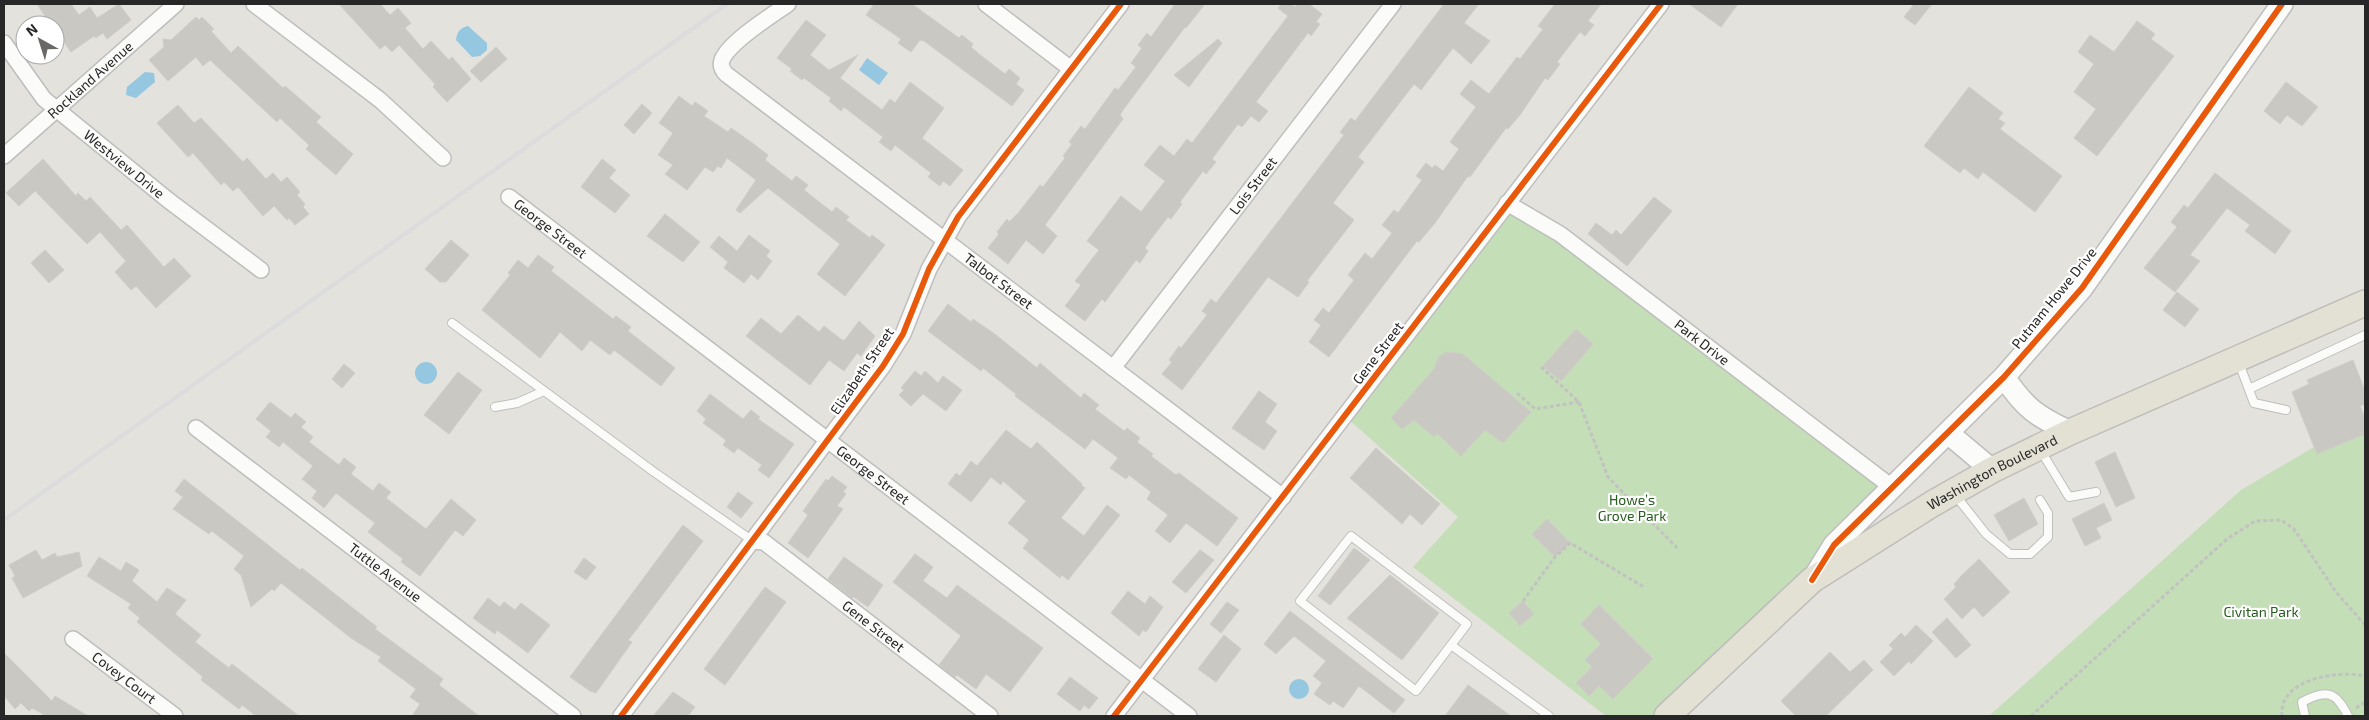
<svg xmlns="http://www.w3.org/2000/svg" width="2369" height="720" viewBox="0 0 2369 720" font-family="'Exo 2',sans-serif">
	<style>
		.green { fill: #c4deb7 }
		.water { fill: #95c7e1 }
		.building { fill: #c9c8c3; stroke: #cfcdc8 }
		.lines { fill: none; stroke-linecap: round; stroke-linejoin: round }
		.lane-casing { stroke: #bebebe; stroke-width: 10 }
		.street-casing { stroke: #bebebe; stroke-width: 18 }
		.secondary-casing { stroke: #bebebe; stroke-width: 24 }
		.primary-casing { stroke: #bebdbb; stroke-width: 28 }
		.path { stroke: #c2c2c1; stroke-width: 3; stroke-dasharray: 4 2.5; stroke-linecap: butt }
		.lane { stroke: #fbfbfa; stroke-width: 8 }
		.street { stroke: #fbfbfa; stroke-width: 15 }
		.secondary { stroke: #fbfbfa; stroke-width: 21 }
		.primary { stroke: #e3e1d4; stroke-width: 25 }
		.rail { stroke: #dcdbdd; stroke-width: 4 }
		.cycleway-casing { stroke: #fff; stroke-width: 9 }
		.cycleway { stroke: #e8590c; stroke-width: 6 }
		.labels { text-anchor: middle; stroke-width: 4.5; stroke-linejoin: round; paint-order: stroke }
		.street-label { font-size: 14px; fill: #272727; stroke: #fff }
		.park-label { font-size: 14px; fill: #265c1e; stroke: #fff }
	</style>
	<rect width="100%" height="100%" fill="#e4e2dc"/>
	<!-- green -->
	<path class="green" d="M1507 203 1893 488 1667 716H1606L1413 567 1458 517 1346 417Z
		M2365 417V716H1989L2241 490Z"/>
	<!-- water -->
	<path class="water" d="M468 26 487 43V50L480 56 472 57 456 40C457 32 460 28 468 26Z
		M867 58 888 73 879 85 859 70Z
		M145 72 154 73 155 82 136 98 126 95 127 87Z
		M415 373a11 11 0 1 1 22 0a11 11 0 1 1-22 0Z
		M1289 689a10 10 0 1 1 20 0a10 10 0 1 1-20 0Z"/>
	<!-- building -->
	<path class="building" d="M37 4H71L79 15 90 7 97 18 119 4 131 20 107 39 103 33 96 38 94 36 71 52 55 29V25H51Z
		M339 4H380L390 15 398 8 411 23 405 28 423 49 431 41 449 60 452 57 471 79 447 102 433 87 435 84 399 45 392 52 385 45 380 49Z
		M874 4H912L959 38 962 35 973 44 971 47 979 54 1005 74 1009 69 1020 78 1016 84 1024 90 1012 106 924 41 920 40 911 52 898 43 901 39 866 15Z
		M1175 4H1205L1186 28 1185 27 1123 110 1120 115 1123 119 1045 225 1057 236 1043 254 1026 240 1008 264 988 248 999 234 997 232 1007 219 1009 222 1019 212 1040 185 1043 187 1065 158 1063 156 1072 144 1069 142 1081 126 1085 129 1115 88 1118 90 1136 67 1131 63 1142 48 1138 45 1147 33 1151 37Z
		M1282 4H1291L1295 7 1297 4H1309L1322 14 1316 22 1320 24 1311 36 1308 33 1256 102 1268 111 1259 122 1251 116 1242 127 1238 124 1212 159 1216 162 1206 174 1203 171 1180 202 1182 204 1171 219 1168 217 1151 239 1145 248 1148 251 1140 263 1136 260 1105 302 1102 299 1085 321 1065 306 1081 285 1075 281 1099 250 1087 241 1121 196 1141 212 1165 181 1144 165 1160 145 1174 156 1187 139 1192 143 1288 16 1278 8Z
		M1444 4H1479L1464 23 1490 41 1471 64 1453 48 1421 90 1414 84 1358 157 1364 162 1333 203 1354 220 1307 281 1309 282 1298 297 1268 277 1182 390 1162 374 1172 362 1169 360 1179 346 1181 348 1207 315 1202 311 1211 299 1216 303 1344 135 1340 132 1351 118 1355 121Z
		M1555 4H1601L1588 21 1594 25 1585 36 1580 32 1557 62 1560 64 1548 80 1545 78 1520 115 1508 129 1506 128 1470 177 1468 176 1435 223 1419 242 1417 241 1329 357 1309 342 1321 325 1314 320 1323 308 1329 313 1354 280 1348 275 1365 253 1372 259 1392 233 1382 225 1394 210 1398 213 1422 180 1416 176 1426 163 1432 168 1435 165 1443 171 1459 149 1450 142 1476 107 1460 94 1471 80 1489 94 1517 57 1520 59 1543 29 1538 26Z
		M1689 4H1738L1721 27Z
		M1914 4H1932L1915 25 1904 17Z
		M196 17 199 20 202 17 214 29 211 31 231 53 238 46 283 88 285 86 321 117 316 122 353 154 336 175 306 149 309 145 280 118 277 122 210 60 203 66 196 57 168 81 149 60 164 47 163 39 171 40Z
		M806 20 826 35 810 55 829 70 858 55 840 78 882 110 890 99 895 103 910 82 944 108 922 138 963 170 950 186 943 181 940 186 928 177 931 173 895 145 891 151 879 142 883 137 844 107 841 111 829 101 831 98 804 78 802 80 790 71 792 69 777 58Z
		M2137 21 2155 34 2151 39 2174 56 2097 156 2074 138 2096 109 2074 92 2094 64 2078 52 2090 35 2114 52Z
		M1218 39 1222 43 1189 87 1174 75Z
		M496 47 507 59 481 82 470 71Z
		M2286 82 2318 107 2302 126 2287 115 2280 124 2264 111Z
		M1969 87 2003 113 1998 119 2005 123 2000 129 2062 176 2035 212 1983 172 1978 179 1964 168 1960 173 1924 146Z
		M679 96 692 106 695 102 708 111 704 116 728 132 731 128 751 142 768 155 765 160 792 181 796 176 808 185 804 190 832 212 836 207 849 217 846 220 870 238 872 235 885 245 845 296 817 274 840 244 768 188 740 213 736 210 756 180 727 158 721 168 718 166 713 172 705 167 687 190 665 174 673 165 658 155 673 133 659 123Z
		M642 104 652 113 634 134 624 125Z
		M178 105 194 123 201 118 243 162 247 158 266 179 273 173 281 182 287 177 300 192 297 195 305 204 303 207 309 214 295 225 289 218 287 220 274 206 263 216 238 187 233 191 224 182 221 185 193 153 188 157 157 123Z
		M43 159 76 196 78 193 86 201 90 197 121 230 127 225 164 267 174 258 191 276 156 308 136 286 131 290 115 272 126 261 100 232 87 244 35 191 19 206 6 193Z
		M602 159 616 170 609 178 630 195 615 213 581 187Z
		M2215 173 2291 231 2275 254 2245 231 2250 225 2227 208 2190 255 2200 261 2175 292 2144 268 2177 227 2171 222 2184 205 2188 208Z
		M1654 197 1672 211 1627 266 1588 234 1596 223 1612 235 1616 230 1621 235Z
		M665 214 700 242 683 262 647 236Z
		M749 235 770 251 766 256 772 261 758 280 751 274 744 283 724 268 728 262 710 247 719 236 737 251Z
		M451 240 469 255 446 282H440L425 269Z
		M45 250 64 270 49 283 31 263Z
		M538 255 554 267 551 271 613 319 616 316 631 327 628 331 675 368 661 386 614 350 610 355 590 340 582 351 560 332 540 358 482 310 510 275 508 273 518 260 528 268Z
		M2177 292 2199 309 2185 327 2163 310Z
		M948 304 971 322 973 319 996 335 1037 368 1040 363 1081 398 1084 393 1099 405 1095 409 1124 431 1127 428 1140 438 1137 442 1153 454 1151 456 1176 475 1179 473 1238 518 1217 546 1186 523 1170 543 1155 531 1168 515 1147 499 1151 492 1129 475 1126 479 1110 468 1118 458 1093 439 1085 449 1015 396 1016 394 983 368 981 371 928 331Z
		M798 315 819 332 824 326 842 340H845L859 321 875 336 861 356 857 353 844 371 829 360 810 385 746 336 761 318 781 334Z
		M1576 329 1593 344 1561 381 1543 366Z
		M1447 352 1463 354 1531 412 1503 443 1485 430 1461 456 1437 433 1434 437 1414 420 1402 429 1391 418 1434 369 1439 356Z
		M2353 360 2365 391V404L2360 406 2365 418V434L2317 454 2292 392 2309 384 2307 380Z
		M344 364 355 373 342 388 332 379Z
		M915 371 921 376 925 371 938 383 943 376 962 390 946 411 923 394 911 406 899 395 904 390 901 388Z
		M458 372 482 390 449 434 424 415Z
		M1259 391 1277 404 1265 422 1277 431 1264 450 1232 428Z
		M710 394 743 419 751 410 760 417 758 419 794 444 769 478 758 470 762 465 738 448 734 453 723 445 726 440 703 423 706 419 697 411Z
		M270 402 291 418 295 413 306 422 301 427 313 437 309 442 339 465 344 458 356 467 351 474 373 491 379 483 391 492 386 498 426 529 451 499 476 520 463 536 455 530 420 576 401 562 403 559 368 532 375 523 336 493 324 508 312 498 317 491 302 479 313 466 283 442 279 447 266 437 271 431 256 419Z
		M1006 430 1031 449 1037 442 1082 484 1081 485 1085 488 1061 518 1084 536 1107 505 1120 515 1068 580 1062 575 1060 578 1023 548 1029 540 1008 523 1026 501 1003 481 1001 485 991 477 971 502 948 484 956 473 960 476 971 461 977 466Z
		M1376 448 1440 504 1422 525 1410 514 1402 524 1350 478Z
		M2115 452 2135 498 2116 507 2095 462Z
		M832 476 847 487 843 492 846 494 837 506 843 509 808 558 788 543 808 515 803 511 826 479 828 481Z
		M184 479 300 570 302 568 377 627 375 629 443 679 439 685 479 716H412L420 704 410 697 416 689 378 661 381 657 351 638 281 583 274 591 272 589 251 607 241 575 234 569 244 556 212 531 209 534 173 509 183 497 175 491Z
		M738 492 753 503 741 518 727 507Z
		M2024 498 2038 524 2009 541 1994 515Z
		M2104 503 2112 520 2096 528 2101 538 2085 546 2072 519Z
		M1547 519 1570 543 1555 557 1532 534Z
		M683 525 703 541 630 638 628 640 632 642 596 693 590 691 570 677Z
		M1354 548 1370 560 1330 605 1318 596Z
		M36 550 42 560 55 553 57 557 79 552 82 566 23 598 12 578 15 576 9 565Z
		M1200 550 1214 560 1186 593 1172 582Z
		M915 554 933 567 923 581 947 598 957 585 1043 648 1010 692 986 674 976 689 957 675 955 677 939 665 961 636 893 582Z
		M99 557 121 571 126 562 139 570 132 581 157 602 167 588 186 600 175 614 201 635 195 642 229 668 232 664 299 716H256L242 705 239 709 201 680 203 677 137 622 140 618 128 608 131 604 87 576Z
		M844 557 883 585 868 607 854 597 852 598 828 579Z
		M584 558 596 567 586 580 574 572Z
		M1979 559 2010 592 1983 617 1974 607 1962 619 1944 599 1956 587 1954 584 1962 575Z
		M1390 575 1439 613 1402 660 1347 618Z
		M765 587 786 602 725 685 704 669Z
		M1128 591 1145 604 1150 596 1163 607 1146 632 1143 630 1139 636 1111 613Z
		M488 598 500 607 504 602 515 610 521 603 550 625 528 653 497 630 495 634 473 618Z
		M1523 601 1534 614 1520 626 1509 613Z
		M1227 602 1239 610 1221 633 1210 624Z
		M1599 605 1653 659 1613 699 1599 686 1589 696 1576 683 1592 667 1585 660 1601 644 1581 624Z
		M1290 611 1405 700 1394 713 1359 686 1343 708 1333 701 1330 705 1314 694 1322 683 1313 676 1326 661 1294 636 1276 654 1264 644Z
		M1947 618 1971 645 1956 658 1932 632Z
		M1916 625 1933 641 1911 664 1909 661 1894 676 1880 662 1893 649 1889 645 1901 633 1905 637Z
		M1224 635 1241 649 1216 682 1198 669Z
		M1830 652 1850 672 1864 660 1873 670 1826 716H1796L1781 701Z
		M4 653 52 701 55 696 88 716H42L43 714 32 708 29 711 21 703 15 709 4 696Z
		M1070 677 1098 698 1089 709 1084 705 1080 711 1057 694Z
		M1468 685 1511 716H1445Z
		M673 692 695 707 688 716H653Z"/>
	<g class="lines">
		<!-- lane casing -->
		<g class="lane-casing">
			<path id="lane" d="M452 323 654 472 753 541
				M2239 363 2254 403 2286 410
				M2249 389 2365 335
				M495 407 517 403 544 391
				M2041 451 2069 497 2096 492
				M1956 496 1986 534 2010 554H2030L2048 537V513L2040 500
				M1351 536 1467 624 1416 691 1300 601Z
				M1451 645 1549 716
				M2305 716 2302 702C2326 689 2336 691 2348 716"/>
		</g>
		<!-- street casing -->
		<g class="street-casing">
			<g id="street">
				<path d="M254 4 380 100 443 158"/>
				<path id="s1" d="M788 4C772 15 729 42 722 60 720 66 722 70 726 74L1283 497"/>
				<path d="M986 4 1071 69"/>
				<path id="s2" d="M4 43 44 99 168 200 261 270"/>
				<path id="s3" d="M4 156 176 4"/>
				<path id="s4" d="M509 197 1189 716"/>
				<path id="s5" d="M1507 203 1560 234 1893 488"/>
				<path id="s6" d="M1113 368 1393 4"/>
				<path id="s7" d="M196 428 573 716"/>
				<path id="s8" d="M753 541 764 542 990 716"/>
				<path id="s9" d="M73 639 175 716"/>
				<path d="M621 716 883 366 903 334 929 269 958 217 1121 4"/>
				<path d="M1114 716 1661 4"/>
			</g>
		</g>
		<!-- secondary casing -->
		<g class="secondary-casing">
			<path id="secondary" d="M2004 377C2025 408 2036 416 2070 432
				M1948 433 1992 470
				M1813 579 1834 545 2004 377 2082 288 2282 4"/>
		</g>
		<!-- primary casing -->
		<g class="primary-casing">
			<g id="primary">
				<path id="s10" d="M1667 716 1812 580 1932 504 1992 470 2070 432 2365 303"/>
			</g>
		</g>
		<!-- path -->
		<path class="path" d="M1541 367 1579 402 1608 477 1679 550
			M1517 393 1535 409 1579 402
			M1523 601 1555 557 1570 543 1644 587
			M2356 708 2365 702
			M2031 716 2227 539 2255 521 2281 520 2294 529 2336 592 2365 625
			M2282 716C2278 679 2338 670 2365 676"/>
		<!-- lane -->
		<use href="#lane" class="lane"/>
		<!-- street -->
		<use href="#street" class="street"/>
		<!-- secondary -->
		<use href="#secondary" class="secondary"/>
		<!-- primary -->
		<use href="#primary" class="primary"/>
		<!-- rail -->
		<path class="rail" d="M4 520 727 4"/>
		<!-- cycleway casing -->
		<g class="cycleway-casing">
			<path id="cycleway" d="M1812 580 1834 545 2004 377 2082 288 2282 4
				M621 716 883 366 903 334 929 269 958 217 1121 4
				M1114 716 1661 4"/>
		</g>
		<!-- cycleway -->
		<use href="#cycleway" class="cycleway"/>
	</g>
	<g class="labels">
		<!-- street labels -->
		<g class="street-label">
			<text dy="5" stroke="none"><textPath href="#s3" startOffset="115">Rockland Avenue</textPath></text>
			<text dy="5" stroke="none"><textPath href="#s2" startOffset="172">Westview Drive</textPath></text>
			<text dy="5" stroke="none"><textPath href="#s6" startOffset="230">Lois Street</textPath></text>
			<text dy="5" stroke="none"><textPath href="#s4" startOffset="52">George Street</textPath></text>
			<text dy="5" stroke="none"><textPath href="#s1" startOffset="445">Talbot Street</textPath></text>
			<text transform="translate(2054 298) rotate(-51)" y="5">Putnam Howe Drive</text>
			<text dy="5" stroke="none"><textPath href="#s5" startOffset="240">Park Drive</textPath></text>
			<text transform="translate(1378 353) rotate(-53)" y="5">Gene Street</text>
			<text transform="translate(862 371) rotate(-56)" y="5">Elizabeth Street</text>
			<text dy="5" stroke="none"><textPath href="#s10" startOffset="409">Washington Boulevard</textPath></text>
			<text dy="5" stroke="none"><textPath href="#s4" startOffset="458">George Street</textPath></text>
			<text dy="5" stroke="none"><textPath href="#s7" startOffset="238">Tuttle Avenue</textPath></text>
			<text dy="5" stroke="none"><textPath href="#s8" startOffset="149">Gene Street</textPath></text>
			<text dy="5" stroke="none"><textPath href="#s9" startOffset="64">Covey Court</textPath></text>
		</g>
		<!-- park labels -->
		<g class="park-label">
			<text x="1632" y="505">Howe’s<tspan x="1632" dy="16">Grove Park</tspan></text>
			<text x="2261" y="617">Civitan Park</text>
		</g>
	</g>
	<!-- border -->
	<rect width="2369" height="720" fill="none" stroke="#272727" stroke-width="10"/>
	<!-- north arrow -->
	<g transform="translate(40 40) rotate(321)"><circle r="24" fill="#ffffff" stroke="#a9a9a9"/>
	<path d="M0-4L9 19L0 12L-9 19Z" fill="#696866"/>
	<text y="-8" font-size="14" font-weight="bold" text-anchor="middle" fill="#272727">N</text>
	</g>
</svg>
